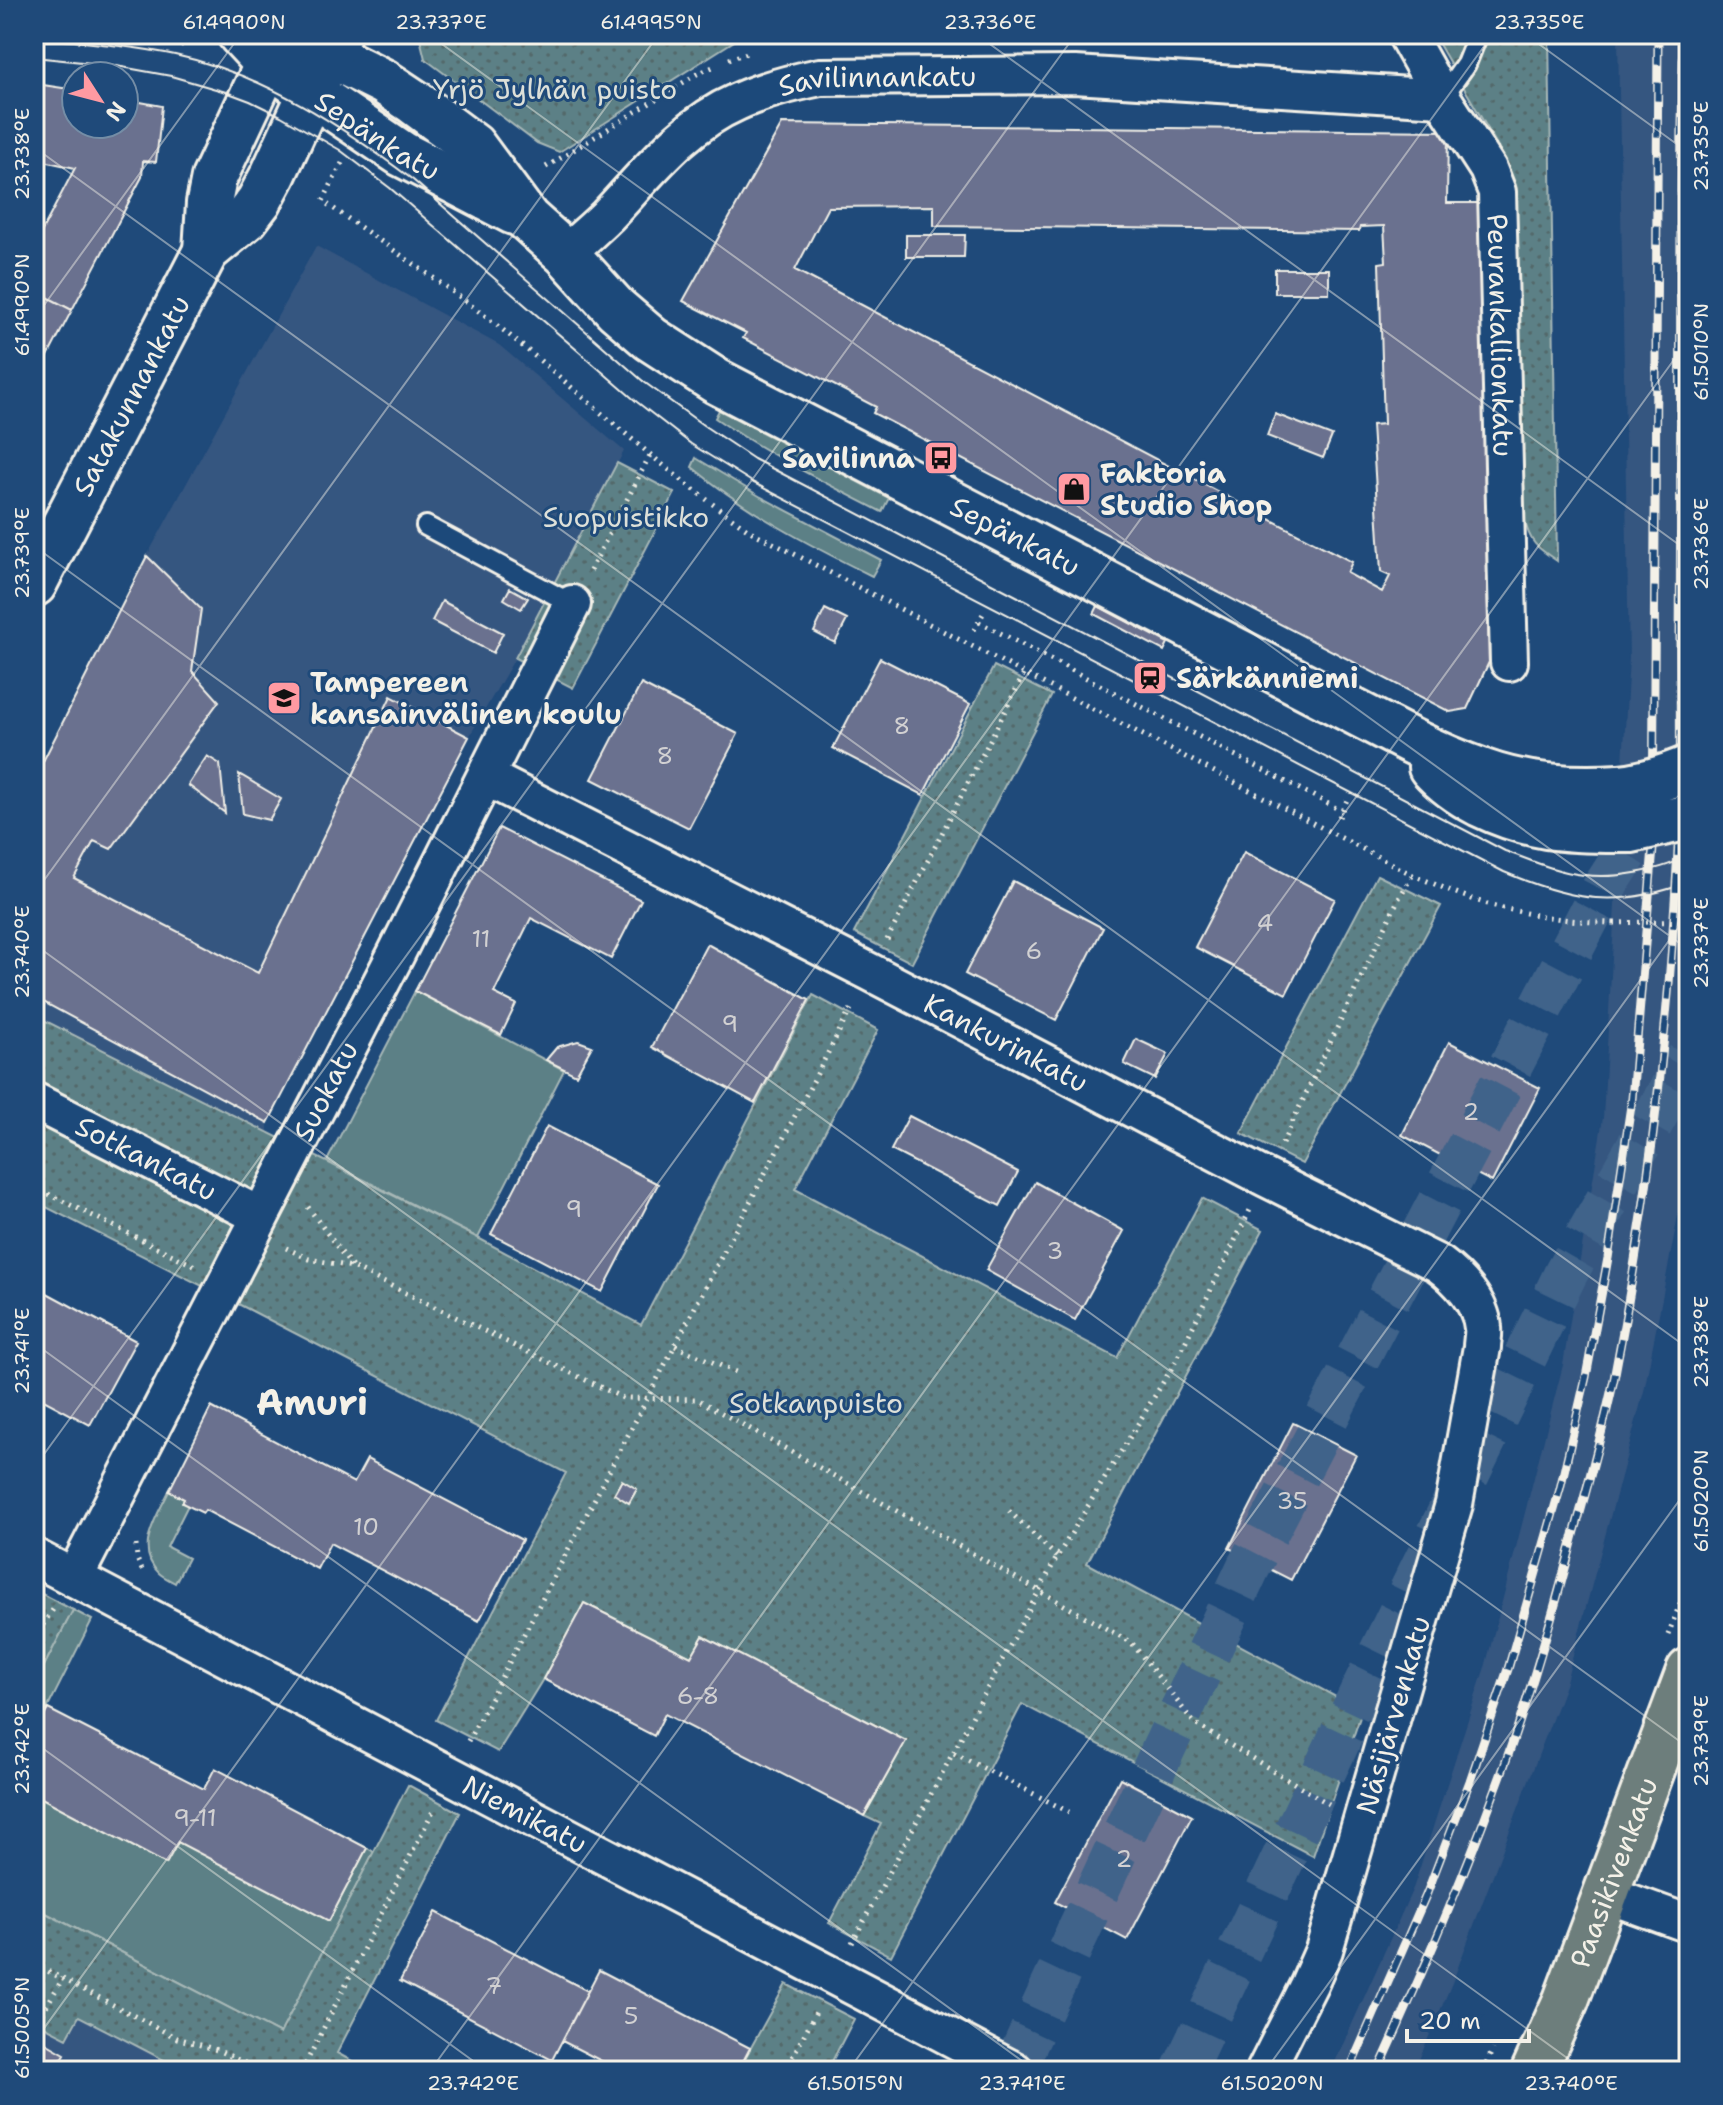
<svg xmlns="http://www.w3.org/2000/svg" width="1723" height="2105" viewBox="0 0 1723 2105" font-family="'Shantell Sans',sans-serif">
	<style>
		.built { fill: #365680 }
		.grass { fill: #5b8086; stroke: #a8b8b7; stroke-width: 2 }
		.park { fill: url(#park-dots); stroke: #a8b8b7; stroke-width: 2 }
		.building { fill: #6a718f; stroke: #f4f1e8; stroke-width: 2; fill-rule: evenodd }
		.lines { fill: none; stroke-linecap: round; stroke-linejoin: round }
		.highway-tunnel { stroke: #3f638a; stroke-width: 44; stroke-dasharray: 44 22; stroke-linecap: butt }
		.lane-casing { stroke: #f4f1e8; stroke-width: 24 }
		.street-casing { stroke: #f4f1e8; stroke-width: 42 }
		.secondary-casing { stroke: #f4f1e8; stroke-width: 50 }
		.primary-casing { stroke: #f4f1e8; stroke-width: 50 }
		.path { stroke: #f4f1e8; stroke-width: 5; stroke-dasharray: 2 6; stroke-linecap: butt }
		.lane { stroke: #1f4a7a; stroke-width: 18 }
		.street { stroke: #1f4a7a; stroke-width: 36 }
		.secondary { stroke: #1f4a7a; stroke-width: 44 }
		.primary { stroke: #6d7e7c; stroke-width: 44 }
		.tram { stroke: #f4f1e8; stroke-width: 2 }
		.rail-casing { stroke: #f4f1e8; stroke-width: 9 }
		.rail { stroke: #1f4a7a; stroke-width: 6; stroke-dasharray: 18; stroke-linecap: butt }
		.secondary-bridge-casing { stroke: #f4f1e8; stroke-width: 50; stroke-linecap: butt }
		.path-bridge { stroke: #f4f1e8; stroke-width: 5; stroke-dasharray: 2 6; stroke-linecap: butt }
		.secondary-bridge { stroke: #1f4a7a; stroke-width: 44 }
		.ticks { fill: none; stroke: #f4f1e8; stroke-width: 2; stroke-opacity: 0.45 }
		.labels { text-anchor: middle; stroke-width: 6; stroke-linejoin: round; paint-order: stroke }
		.number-label { font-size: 24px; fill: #d2d1d2 }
		.street-label { font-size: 28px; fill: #f4f1e8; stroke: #1f4a7a }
		.park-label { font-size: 28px; fill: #dde0d9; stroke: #1f4a7a }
		.poi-label { font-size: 28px; font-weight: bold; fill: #f4f1e8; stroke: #1f4a7a; text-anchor: start }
		.district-label { font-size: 36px; font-weight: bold; fill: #f4f1e8; stroke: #1f4a7a }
		.neatline { fill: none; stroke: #f4f1e8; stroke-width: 3 }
		.ticks-label { font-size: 20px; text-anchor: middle; fill: #f4f1e8 }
	</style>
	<defs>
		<pattern id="park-dots" width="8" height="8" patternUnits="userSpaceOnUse" patternTransform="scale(2)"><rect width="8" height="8" fill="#5b8086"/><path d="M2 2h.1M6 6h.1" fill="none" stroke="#536769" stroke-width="1.8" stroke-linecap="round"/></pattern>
	</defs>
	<rect width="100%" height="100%" fill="#1f4a7a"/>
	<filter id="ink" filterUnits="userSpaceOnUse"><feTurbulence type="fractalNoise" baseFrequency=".0125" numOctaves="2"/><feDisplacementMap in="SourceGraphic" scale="16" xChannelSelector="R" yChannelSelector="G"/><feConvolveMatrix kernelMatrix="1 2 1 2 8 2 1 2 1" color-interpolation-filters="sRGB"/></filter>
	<g filter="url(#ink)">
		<!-- built -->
		<path class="built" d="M1618 34H1689V1159L1644 1391 1565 1685 1452 1983 1414 2071H1331L1414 1886 1486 1664 1563 1365 1603 1118 1629 658Z
			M316 246 499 345 624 451 515 658 469 737 268 1123V1132L34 1015V779L147 556Z
			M79 2016 185 2071H34V2021L67 2038Z"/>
		<!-- grass -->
		<path class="grass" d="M719 410 889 498 882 512C825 483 768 454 715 418Z
			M696 458 761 497 881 560 872 576C809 545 746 512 692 467Z
			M415 991 564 1070 478 1238 327 1161Z
			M169 1491 184 1499 188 1505 167 1547 188 1558 175 1583C170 1580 163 1577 159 1573 133 1549 158 1515 169 1491Z
			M73 1610 92 1620 34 1735V1685Z
			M34 1794 166 1864 178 1842 329 1921 367 1848 374 1852 280 2034 34 1907Z"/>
		<!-- park -->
		<path class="park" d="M419 34H560L572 37 745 34 559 152 537 143 425 59Z
			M1433 34H1549L1557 561C1536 547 1530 543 1524 518L1514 185 1504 157Z
			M617 463 675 493 573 688 515 658Z
			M994 666 1052 695 912 963 854 933Z
			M1377 875 1441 906 1302 1164 1241 1133Z
			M813 995 878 1030 795 1189 1117 1358 1202 1198 1263 1230 1087 1563 1362 1711 1313 1856 1022 1704 891 1956 829 1923 881 1824 864 1816 906 1741 703 1636 691 1657 584 1603 543 1679 498 1752 436 1720 566 1473 250 1310 34 1201V1015L478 1238 641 1325Z
			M34 1590 73 1610 34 1685Z
			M408 1785 460 1813 337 2053 370 2071H185L79 2016 67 2038 34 2021V1907L280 2034Z
			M786 1984 854 2019 827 2071H738Z"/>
		<!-- building -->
		<path class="building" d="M43 85 76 90V124H124V99L162 106 156 162 143 161 142 177 72 310 34 290V246L75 168 35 159 34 164V96L41 97Z
			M782 124 1448 131 1447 203H1480L1489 662 1467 709 1450 712 873 413 876 407 743 338 746 333 683 301ZM934 206V226L1359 231 1360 227 1384 226 1386 262 1379 263 1384 424 1372 425 1381 572 1390 576 1382 592 1347 573 1352 562 795 270 828 207Z
			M906 235H965L964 257H906Z
			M1275 269H1329V293H1275Z
			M34 290 72 310 34 383Z
			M1275 414 1332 436 1323 458 1267 436Z
			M147 556 201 609 192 671 219 701 111 849 94 841 74 878 258 973 391 696 469 737 268 1123 34 997V779Z
			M510 588 528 598 521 609 504 599Z
			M442 601 503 633 493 653 432 621Z
			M1098 606 1168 643 1164 651 1094 614Z
			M825 609 847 620 835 643 814 632Z
			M880 658 970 704 923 795 833 748Z
			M641 684 738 734 689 828 592 779Z
			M207 756 220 764 225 813 188 785Z
			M239 774 281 799 269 820 243 814Z
			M499 828 641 900 611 959 531 918 494 993 516 1004 501 1035 415 991Z
			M1244 852 1335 899 1286 994 1195 947Z
			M1013 881 1103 928 1056 1020 965 974Z
			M707 944 809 1000 755 1103 652 1047Z
			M1136 1039 1168 1054 1155 1079 1124 1064Z
			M578 1041 592 1046 576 1075 546 1060 557 1047Z
			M1449 1042 1540 1088 1492 1182 1402 1135Z
			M909 1116 1018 1172 1000 1206 891 1150Z
			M547 1126 658 1184 602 1292 491 1234Z
			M1035 1182 1124 1231 1075 1320 986 1270Z
			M34 1286 136 1341 90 1425 34 1395Z
			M211 1407 354 1483 367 1459 522 1540 479 1621 330 1543 317 1569 205 1510 203 1513 182 1503 184 1499 169 1491Z
			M1293 1423 1356 1455 1291 1580 1229 1548Z
			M622 1480 637 1489 629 1503 614 1494Z
			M584 1603 691 1657 703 1636 906 1741 864 1816 665 1714 654 1736 543 1679Z
			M48 1709 204 1789 215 1768 367 1848 329 1921 178 1842 166 1864 34 1794V1735Z
			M1120 1778 1192 1816 1127 1940 1055 1902Z
			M436 1912 588 1991 552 2060 400 1981Z
			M599 1970 750 2048 738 2071H621L562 2041Z
			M37 2038 65 2054 55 2071H38L34 2069V2043Z"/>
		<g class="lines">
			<!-- highway-tunnel -->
			<path class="highway-tunnel" d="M1013 2071 1248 1568 1603 889 1659 803
				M1183 2071 1363 1689 1566 1273 1689 1057"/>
			<!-- lane casing -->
			<g class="lane-casing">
				<path id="lane" d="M1442 98 1466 64 1478 34
					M426 526 572 604"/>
			</g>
			<!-- street casing -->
			<g class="street-casing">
				<g id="street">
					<path id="s1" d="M1406 34 1442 98 1488 169 1497 192 1509 662"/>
					<path id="s2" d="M566 254C579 241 594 229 607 216 647 174 682 126 737 102 763 90 791 83 820 77L1075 75 1442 98"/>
					<path id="s3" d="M486 777 870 972 1266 1178 1439 1264C1458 1278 1481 1302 1483 1328 1484 1334 1482 1341 1482 1347L1454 1504 1324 1950 1309 1984 1265 2071"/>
					<path id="s4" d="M34 1101 260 1216"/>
					<path id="s5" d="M34 1557 1015 2071"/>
					<path id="s6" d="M74 1578 395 956 572 604"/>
					<path d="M1606 1894 1689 1924"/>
				</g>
			</g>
			<!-- secondary casing -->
			<g class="secondary-casing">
				<g id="secondary">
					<path id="s7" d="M240 34 267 63 402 154 514 212"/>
					<path id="s8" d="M287 34 384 82 414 102 473 146 527 219 566 254 616 309 651 339 716 381 1409 740C1433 752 1458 763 1484 772 1526 787 1576 790 1620 787"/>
					<path d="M206 251 209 203 214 178 280 37"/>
					<path id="s9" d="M34 584 206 251 246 218 259 201 273 175 338 34"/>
					<path d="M1431 767C1445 783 1461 794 1480 804 1529 828 1564 830 1618 830"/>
				</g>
			</g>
			<!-- primary casing -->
			<g class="primary-casing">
				<g id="primary">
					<path id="s10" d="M1534 2071 1566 2000 1689 1671"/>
				</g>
			</g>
			<!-- path -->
			<path class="path" d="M847 35 876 34
				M180 47 183 35
				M729 59 750 52
				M342 163 323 201C389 248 458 292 520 344 597 407 669 476 752 532L1413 875C1440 886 1467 899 1495 906 1534 916 1574 922 1614 923
				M546 167 697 74 713 67
				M590 571 650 455
				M979 622 1342 811
				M974 630 984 612
				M1339 817 1347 800
				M887 940 1024 674
				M1282 1144 1398 900 1412 876
				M34 1187 195 1266
				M308 1207 352 1267
				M286 1248 309 1259 352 1267 623 1398 697 1399 1132 1643 1195 1724 1329 1804
				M675 1346 738 1373
				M1009 1511 1057 1557
				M136 1545 137 1559 142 1570
				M1668 1635 1689 1580
				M34 1638 54 1608
				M468 1741 853 1005
				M954 1753 1069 1812
				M852 1943 1057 1557 1176 1361 1250 1210
				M34 1964 177 2038 217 2050 262 2071
				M34 2027 63 1978
				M302 2071 435 1807
				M785 2071 818 2008
				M1483 2071 1493 2049"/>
			<!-- lane -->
			<use href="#lane" class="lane"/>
			<!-- street -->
			<use href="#street" class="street"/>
			<!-- secondary -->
			<use href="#secondary" class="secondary"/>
			<!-- primary -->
			<use href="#primary" class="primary"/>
			<!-- tram -->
			<path class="tram" d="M34 37C81 42 128 45 175 55 264 74 342 126 413 180L644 382 703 425 754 459 1505 851C1530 860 1556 872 1584 875 1614 879 1663 871 1689 855
				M34 57 111 65 171 76 226 92 250 101 281 116 340 150 390 188 637 402 691 444 752 482 1504 872C1572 901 1619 909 1689 882"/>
			<!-- rail casing -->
			<g class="rail-casing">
				<path id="rail" d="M1349 2071 1427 1893 1470 1781 1508 1669 1560 1489 1586 1377 1608 1258 1632 1099 1653 848 1658 34
					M1378 2071C1420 1979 1460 1886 1495 1791 1527 1706 1552 1619 1575 1531 1589 1481 1603 1430 1614 1379 1648 1205 1669 1027 1678 850 1682 781 1680 710 1680 641 1682 439 1678 236 1684 34"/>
			</g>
			<!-- rail -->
			<use href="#rail" class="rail"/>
			<!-- secondary-bridge casing -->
			<g class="secondary-bridge-casing">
				<path id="secondary-bridge" d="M1620 787C1645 785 1667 777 1689 768
					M1618 830H1631L1689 817"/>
			</g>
			<!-- path-bridge -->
			<path class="path-bridge" d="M1614 923 1689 921"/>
			<!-- secondary-bridge -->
			<use href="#secondary-bridge" class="secondary-bridge"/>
		</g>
	</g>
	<!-- ticks -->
	<path class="ticks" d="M428 34 1689 950M976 34 1689 552M1525 34 1689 153M34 147 1689 1349M34 319 241 34M34 546 1689 1748M34 894 659 34M34 944 1585 2071M34 1343 1036 2071M34 1468 1076 34M34 1742 487 2071M34 2042 1493 34M430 2071 1689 339M848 2071 1689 913M1265 2071 1689 1487M1682 2071 1689 2061"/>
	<!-- icons -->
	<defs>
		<g id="bus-square" transform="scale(1.8)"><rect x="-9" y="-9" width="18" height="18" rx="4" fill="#ff9aa2" stroke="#1f4a7a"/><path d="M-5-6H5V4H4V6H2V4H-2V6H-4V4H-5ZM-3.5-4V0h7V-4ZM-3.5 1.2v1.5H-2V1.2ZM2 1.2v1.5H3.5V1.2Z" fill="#111"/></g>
		<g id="shop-square" transform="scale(1.8)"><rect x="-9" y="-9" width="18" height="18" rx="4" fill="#ff9aa2" stroke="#1f4a7a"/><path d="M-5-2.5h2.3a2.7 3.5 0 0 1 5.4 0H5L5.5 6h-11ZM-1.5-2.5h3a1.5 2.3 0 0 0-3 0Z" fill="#111"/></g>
		<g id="station-square" transform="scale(1.8)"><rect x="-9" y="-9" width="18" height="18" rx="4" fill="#ff9aa2" stroke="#1f4a7a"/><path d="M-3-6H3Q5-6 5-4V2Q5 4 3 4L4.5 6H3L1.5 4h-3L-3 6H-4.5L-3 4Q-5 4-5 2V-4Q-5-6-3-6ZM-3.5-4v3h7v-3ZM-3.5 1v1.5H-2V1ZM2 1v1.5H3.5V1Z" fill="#111"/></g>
		<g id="school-square" transform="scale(1.8)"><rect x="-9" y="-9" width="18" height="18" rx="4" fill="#ff9aa2" stroke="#1f4a7a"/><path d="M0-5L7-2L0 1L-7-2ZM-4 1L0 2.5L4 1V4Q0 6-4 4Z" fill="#111"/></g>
	</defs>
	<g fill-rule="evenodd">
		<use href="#bus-square" x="941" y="458"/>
		<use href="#shop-square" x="1074" y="489"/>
		<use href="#station-square" x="1150" y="678"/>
		<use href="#school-square" x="284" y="698"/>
	</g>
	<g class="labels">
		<!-- number labels -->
		<g class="number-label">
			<text x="902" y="734">8</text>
			<text x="665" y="764">8</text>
			<text x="1265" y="931">4</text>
			<text x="481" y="947">11</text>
			<text x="1034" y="959">6</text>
			<text x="730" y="1032">9</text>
			<text x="1471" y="1120">2</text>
			<text x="574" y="1217">9</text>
			<text x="1055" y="1259">3</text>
			<text x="1292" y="1509">35</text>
			<text x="366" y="1535">10</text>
			<text x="698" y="1704">6-8</text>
			<text x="195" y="1826">9-11</text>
			<text x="1124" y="1867">2</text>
			<text x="494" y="1994">7</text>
			<text x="631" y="2024">5</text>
		</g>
		<!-- street labels -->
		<g class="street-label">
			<text dy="10" stroke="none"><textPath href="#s2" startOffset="374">Savilinnankatu</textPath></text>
			<text dy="10" stroke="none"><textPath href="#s7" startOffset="172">Sepänkatu</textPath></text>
			<text dy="10" stroke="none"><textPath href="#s1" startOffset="326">Peurankallionkatu</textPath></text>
			<text dy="10" stroke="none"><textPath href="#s9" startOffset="212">Satakunnankatu</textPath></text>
			<text dy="10" stroke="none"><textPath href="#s8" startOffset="896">Sepänkatu</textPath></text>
			<text dy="10" stroke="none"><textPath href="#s3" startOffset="584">Kankurinkatu</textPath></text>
			<text dy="10" stroke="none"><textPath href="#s6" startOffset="548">Suokatu</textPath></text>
			<text dy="10" stroke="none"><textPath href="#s4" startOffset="126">Sotkankatu</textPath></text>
			<text transform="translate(1393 1715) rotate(-74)" y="10">Näsijärvenkatu</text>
			<text dy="10" stroke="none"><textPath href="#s5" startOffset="554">Niemikatu</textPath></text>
			<text dy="10" stroke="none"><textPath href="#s10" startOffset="214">Paasikivenkatu</textPath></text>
		</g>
		<!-- park labels -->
		<g class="park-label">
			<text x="555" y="99">Yrjö Jylhän puisto</text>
			<text x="626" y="527">Suopuistikko</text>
			<text x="816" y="1413">Sotkanpuisto</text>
		</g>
		<!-- poi labels -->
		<g class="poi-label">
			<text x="915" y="468" text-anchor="end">Savilinna</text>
			<text x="1100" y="483">Faktoria<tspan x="1100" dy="32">Studio Shop</tspan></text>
			<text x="1176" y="688">Särkänniemi</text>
			<text x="310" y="692">Tampereen<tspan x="310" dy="32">kansainvälinen koulu</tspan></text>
		</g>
		<!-- district labels -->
		<g class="district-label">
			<text x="312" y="1415">Amuri</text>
		</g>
	</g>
	<!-- margin -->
	<rect width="1723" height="2105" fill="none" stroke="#1f4a7a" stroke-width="88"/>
	<!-- north arrow -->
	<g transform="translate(100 100) rotate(126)"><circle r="38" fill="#1f4a7a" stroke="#748da6" stroke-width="2"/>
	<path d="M0-6L14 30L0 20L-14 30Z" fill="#ff9aa2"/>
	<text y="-12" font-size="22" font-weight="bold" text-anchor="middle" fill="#f4f1e8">N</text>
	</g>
	<!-- scale -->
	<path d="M1407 2029v12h122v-12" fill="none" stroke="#f4f1e8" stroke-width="4"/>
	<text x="1419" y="2029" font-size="24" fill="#f4f1e8" stroke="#1f4a7a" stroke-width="6" paint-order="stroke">20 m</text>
	<rect x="44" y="44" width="1635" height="2017" class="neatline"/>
	<g class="ticks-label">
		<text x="234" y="29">61.4990°N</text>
		<text x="441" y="29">23.737°E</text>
		<text x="651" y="29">61.4995°N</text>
		<text x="990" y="29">23.736°E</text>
		<text x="1539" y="29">23.735°E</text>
		<text transform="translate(1701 146) rotate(-90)" y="7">23.735°E</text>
		<text transform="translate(22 154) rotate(-90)" y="7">23.738°E</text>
		<text transform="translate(22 305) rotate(-90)" y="7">61.4990°N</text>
		<text transform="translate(1701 352) rotate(-90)" y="7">61.5010°N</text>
		<text transform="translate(1701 544) rotate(-90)" y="7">23.736°E</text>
		<text transform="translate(22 553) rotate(-90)" y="7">23.739°E</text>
		<text transform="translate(1701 943) rotate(-90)" y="7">23.737°E</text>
		<text transform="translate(22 952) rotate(-90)" y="7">23.740°E</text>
		<text transform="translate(1701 1342) rotate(-90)" y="7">23.738°E</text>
		<text transform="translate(22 1351) rotate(-90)" y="7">23.741°E</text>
		<text transform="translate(1701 1501) rotate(-90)" y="7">61.5020°N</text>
		<text transform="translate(1701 1741) rotate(-90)" y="7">23.739°E</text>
		<text transform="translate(22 1749) rotate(-90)" y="7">23.742°E</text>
		<text transform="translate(22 2028) rotate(-90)" y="7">61.5005°N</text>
		<text x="473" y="2090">23.742°E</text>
		<text x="855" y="2090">61.5015°N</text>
		<text x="1022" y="2090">23.741°E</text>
		<text x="1272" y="2090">61.5020°N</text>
		<text x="1571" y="2090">23.740°E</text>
	</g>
</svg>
